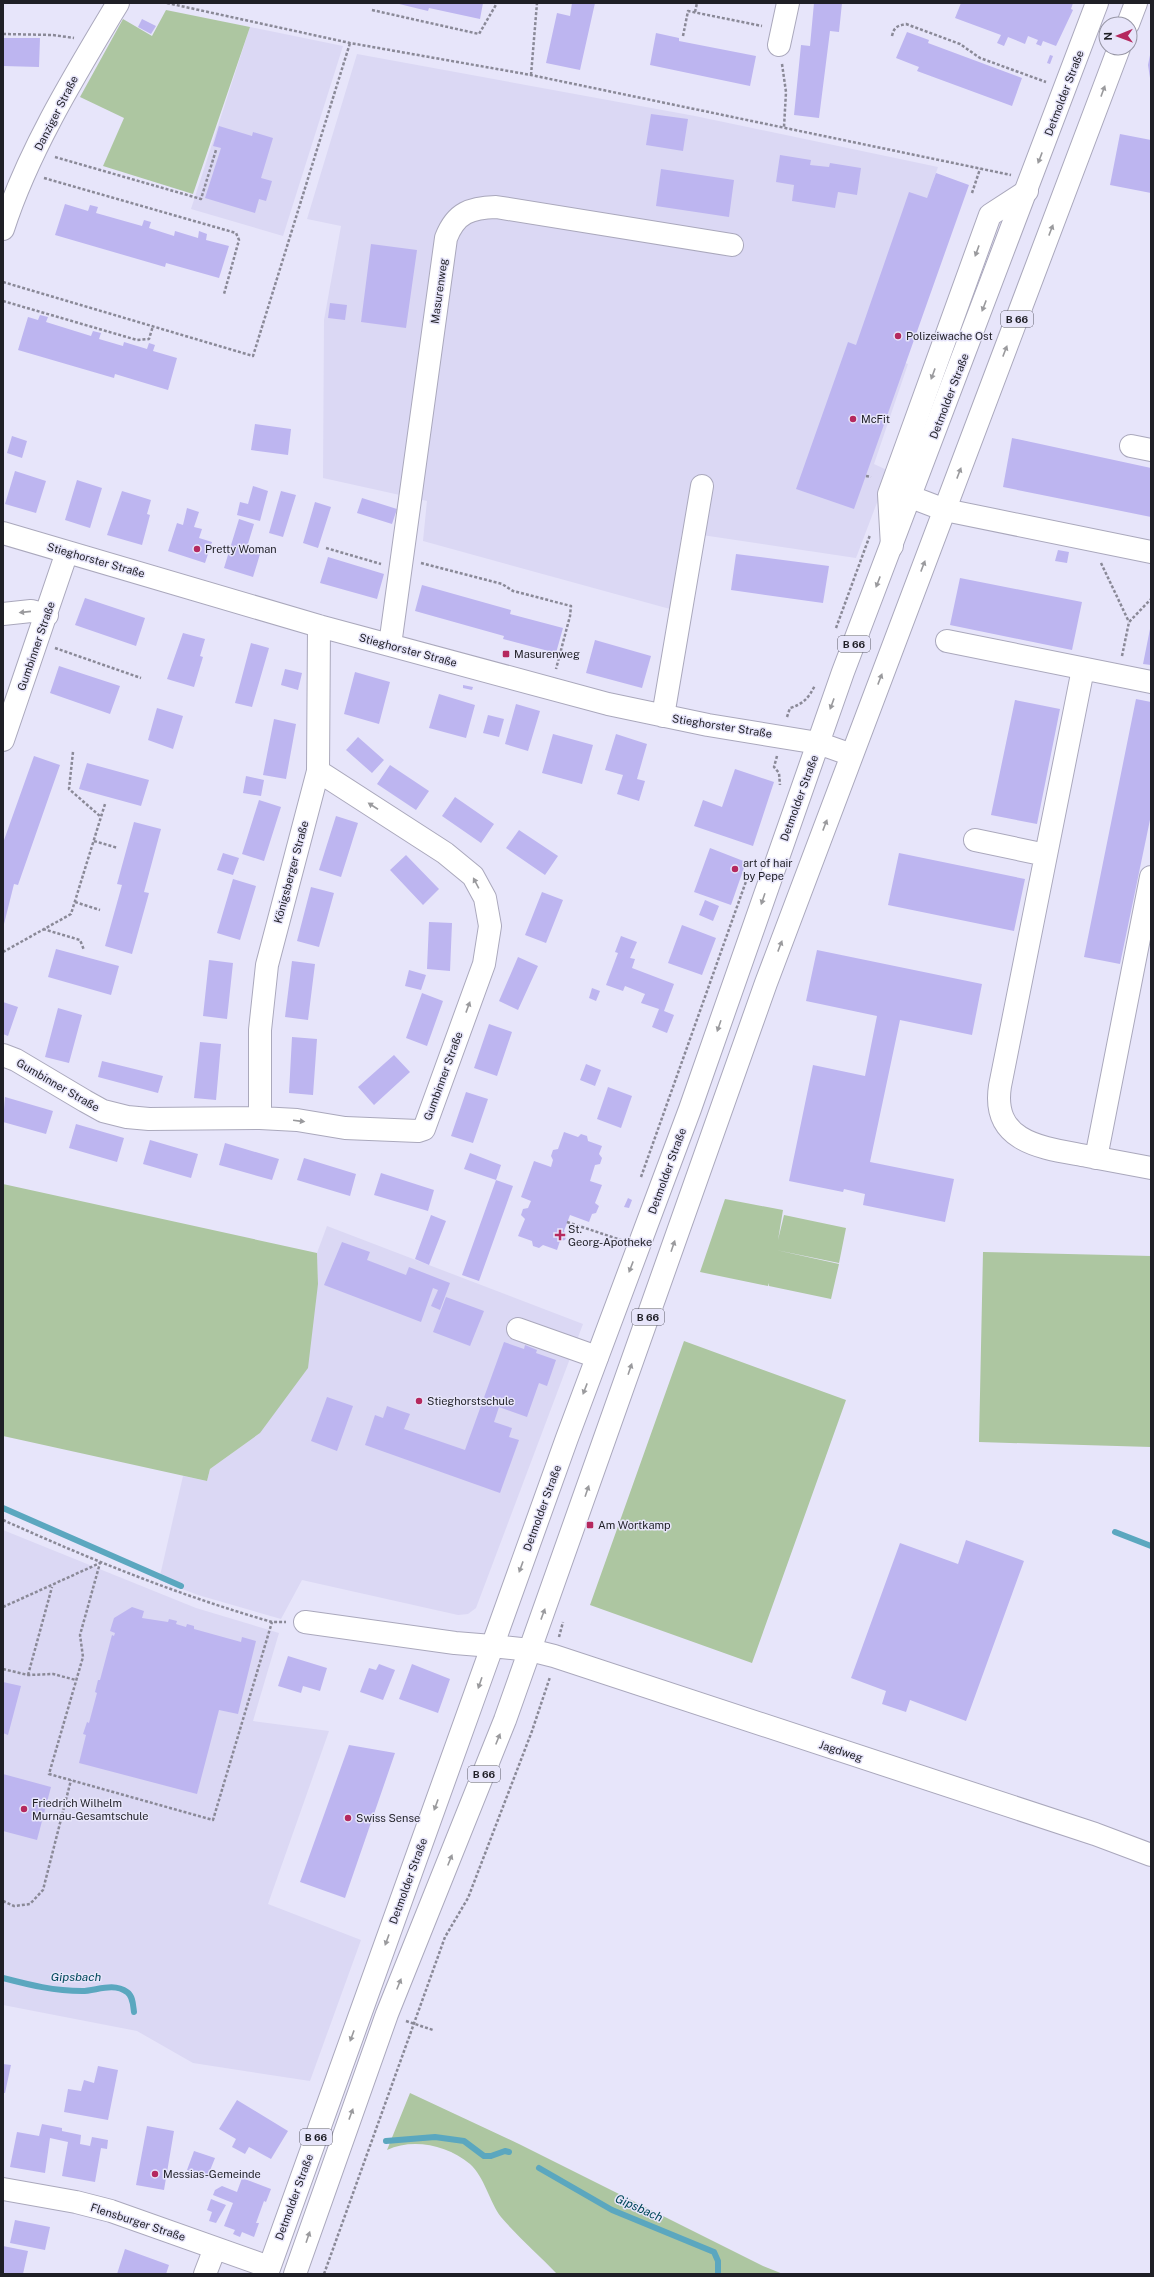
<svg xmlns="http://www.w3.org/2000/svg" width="1154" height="2277" viewBox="0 0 1154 2277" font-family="'Public Sans',sans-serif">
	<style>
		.built { fill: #dbd8f4 }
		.green { fill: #adc6a1 }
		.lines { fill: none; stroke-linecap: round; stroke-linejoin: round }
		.stream { stroke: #5ba7bf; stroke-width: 6 }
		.building { fill: #bdb5f0 }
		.minor-casing { stroke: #aaa8bc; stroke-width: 24 }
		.major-casing { stroke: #aaa8bc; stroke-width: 24 }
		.path { stroke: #8a8997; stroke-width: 2.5; stroke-dasharray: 3 2; stroke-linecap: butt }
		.minor { stroke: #fff; stroke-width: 22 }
		.major { stroke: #fff; stroke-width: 22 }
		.oneway { fill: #9a9a9d }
		.poi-dot { fill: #b5285e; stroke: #e7e5fa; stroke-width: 1.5 }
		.labels { text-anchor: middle; stroke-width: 3; stroke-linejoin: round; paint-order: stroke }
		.shield { fill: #e7e5fa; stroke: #5b5a66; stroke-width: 1 }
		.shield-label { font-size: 10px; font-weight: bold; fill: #1f1f26 }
		.street-label { font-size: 11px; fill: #1f1f26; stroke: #e7e5fa }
		.poi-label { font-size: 11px; fill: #1f1f26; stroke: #e7e5fa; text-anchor: start }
		.water-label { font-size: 12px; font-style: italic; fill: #01485a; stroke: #e7e5fa }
	</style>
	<rect width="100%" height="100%" fill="#e7e5fa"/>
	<!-- built -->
	<path class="built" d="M250 27 343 46 283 236 191 209Z
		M357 54 695 116 938 167 873 351 908 364 874 464 889 471 856 558 682 532 670 609 423 541 427 501 323 478 324 320 341 226 307 219Z
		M327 1226 583 1324 476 1608 468 1614 458 1615 302 1580 281 1619 198 1595 159 1580 183 1476 207 1481 210 1469 260 1433 318 1284 317 1253Z
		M3 1530 196 1608 279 1633 253 1721 329 1731 268 1904 361 1940 310 2081 193 2063 137 2031 3 2005Z"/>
	<!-- green -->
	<path class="green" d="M166 10 250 27 193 194 103 166 124 118 80 97 123 19 152 36Z
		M3 1184 317 1253 318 1284 308 1368 260 1433 210 1469 207 1481 3 1436Z
		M725 1199 783 1210 778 1240 784 1215 846 1228 839 1263 776 1250 839 1264 831 1299 769 1286V1283L768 1286 700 1272Z
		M983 1252 1151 1256V1447L979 1442Z
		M684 1341 846 1400 752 1663 590 1605Z
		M410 2093 519 2144 763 2266 783 2274H557C539 2255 518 2237 501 2217 490 2203 484 2176 470 2164 447 2145 413 2138 387 2150Z"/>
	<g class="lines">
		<!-- stream -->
		<path class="stream" d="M3 1508 181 1586
			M1115 1532 1151 1546
			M3 1978C30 1985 54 1991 82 1991 96 1991 113 1982 127 1992 133 1996 133 2005 134 2012
			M386 2141 435 2137 464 2141 484 2156H491L505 2151 509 2152
			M539 2168 612 2210 714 2252 718 2261V2274"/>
	</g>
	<!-- building -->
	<path class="building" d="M395 3H483L480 19 429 8 428 11Z
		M572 3H595L580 70 546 63 557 13 570 16Z
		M814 3H842L839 32 830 31 819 118 794 115 801 45 810 46Z
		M961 3H1073L1071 9 1073 10 1056 46 1043 41 1041 46 1036 44 1038 40 1028 36 1025 44 1008 37 1004 46 997 43 1001 35 955 18Z
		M142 19 156 26 151 34 138 27Z
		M907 32 929 40 928 43 1022 78 1012 106 917 71 919 67 896 58Z
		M656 33 679 38V41L756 56 750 86 650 65Z
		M3 38H40L39 67 3 66Z
		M1151 50V78H1150L1148 65Z
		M1050 55 1053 56 1050 64 1047 63Z
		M651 114 688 119 683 151 646 145Z
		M219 126 252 136 253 132 273 138 261 178 272 181 266 201 259 199 255 213 205 198 221 148 213 146Z
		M1120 134 1151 140V193L1110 185Z
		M780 155 811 160 810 165 829 167 830 163 861 168 857 195 838 192 835 208 792 201 794 185 776 182Z
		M661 169 734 180 729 217 656 206Z
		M936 173 969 185 854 509 796 489 848 342 856 345 909 192 927 198Z
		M65 204 88 211 90 205 98 207 96 213 142 226 144 220 151 222 149 228 174 236 175 231 198 238 199 231 207 234 206 240 229 246 219 278 166 263 165 267 55 235Z
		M371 244 417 250 406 328 361 322Z
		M330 303 347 305 345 320 328 318Z
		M40 315 48 317 46 322 91 336 93 331 101 333 99 339 123 346 124 342 147 349 149 343 155 345 153 351 177 358 168 390 115 374 114 378 18 350 28 317 38 320Z
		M255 424 291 429 288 455 251 450Z
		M12 436 27 441 22 458 7 453Z
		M1012 438 1151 468V517L1003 487Z
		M15 471 46 481 36 513 5 504Z
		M77 480 102 488 90 528 65 520Z
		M253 486 268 491 260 521 237 515 240 502 248 504Z
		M122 491 151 500 147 514 150 515 142 545 107 535Z
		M281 491 296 495 283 537 269 533Z
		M362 498 397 509 392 524 357 513Z
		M315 502 331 507 318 548 303 543Z
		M187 508 199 512 194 527 202 529 199 538 212 542 205 563 168 551 177 523 183 525Z
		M239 519 254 524 247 547 261 551 253 577 224 568Z
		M1058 550 1069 552 1067 563 1055 561Z
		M736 554 829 566 823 603 731 590Z
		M328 557 384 574 377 599 320 583Z
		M960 578 1082 602 1072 650 950 625Z
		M422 585 511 610 510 614 563 628 556 653 503 639 504 636 415 611Z
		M85 598 145 618 136 646 75 625Z
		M1150 629H1151V665L1143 664Z
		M183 633 205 639 200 656 203 657 194 687 167 679Z
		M595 640 651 656 642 688 586 673Z
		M251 643 269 648 252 707 235 703Z
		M59 666 120 686 110 714 50 693Z
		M285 669 302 673 298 690 281 685Z
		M355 672 390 682 379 724 344 714Z
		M463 685 473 687 472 690 463 688Z
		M439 694 475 705 466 738 429 728Z
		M1136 699 1151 702V815L1120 964 1084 957Z
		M1015 700 1060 709 1037 824 991 815Z
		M516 704 540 711 528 751 505 744Z
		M157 708 183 716 173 749 148 740Z
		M488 715 504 719 499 737 483 733Z
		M274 719 296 724 286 779 263 775Z
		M553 734 593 745 582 784 542 773Z
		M616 734 647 744 637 779 645 781 639 801 617 794 623 775 605 770Z
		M358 737 384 760 372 773 346 750Z
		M34 756 60 765 18 885 14 884 3 928V843Z
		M87 763 149 780 141 806 79 789Z
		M390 765 429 791 416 810 377 784Z
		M735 769 774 782 753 846 694 826 703 800 722 807Z
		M246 776 264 780 261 796 243 793Z
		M455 797 494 824 481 843 442 816Z
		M259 800 281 807 264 861 242 854Z
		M336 816 358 823 341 877 319 870Z
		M134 822 161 829 144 892 149 893 132 954 105 946 122 885 117 884Z
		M519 830 558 856 545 875 506 848Z
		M710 848 746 862 731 905 694 892Z
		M223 853 239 858 233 875 217 870Z
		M899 853 1025 879 1014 931 888 905Z
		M406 855 439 889 423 905 390 870Z
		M233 879 256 886 240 940 217 933Z
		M311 887 334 893 319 947 297 941Z
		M542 892 563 900 546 943 525 935Z
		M705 900 719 906 713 921 699 915Z
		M429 922 452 923 450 971 427 969Z
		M682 925 716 938 702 975 668 963Z
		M621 936 637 942 630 958 635 959 632 968 674 984 664 1011 674 1015 667 1033 652 1027 659 1009 641 1003 645 994 625 986 623 991 606 985 618 953 615 952Z
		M56 949 119 966 111 995 48 977Z
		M817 950 982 984 972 1035 900 1020 870 1162 954 1179 945 1222 863 1205 865 1194 844 1189 843 1192 789 1181 813 1065 865 1076 877 1016 806 1001Z
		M518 957 538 966 518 1010 499 1001Z
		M209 960 233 963 227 1019 203 1016Z
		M292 961 315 964 308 1020 285 1017Z
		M409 970 426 975 421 990 405 986Z
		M592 988 600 991 596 1001 589 998Z
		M422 993 443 1001 427 1046 406 1038Z
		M3 1002 18 1007 8 1036 3 1034Z
		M58 1008 82 1015 69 1063 45 1057Z
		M489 1024 512 1032 497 1076 474 1068Z
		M292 1037 317 1039 313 1095 289 1093Z
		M200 1042 221 1044 216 1100 194 1098Z
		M394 1055 410 1072 374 1105 358 1087Z
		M102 1061 163 1076 158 1093 98 1077Z
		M586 1064 601 1070 595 1086 580 1080Z
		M608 1087 632 1096 621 1128 597 1119Z
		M466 1092 488 1099 473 1143 451 1136Z
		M5 1097 53 1111 46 1134 3 1122Z
		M76 1124 124 1138 117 1162 69 1148Z
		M564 1132 578 1137 581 1134 587 1136 588 1141 602 1146 599 1154 602 1158 600 1164 595 1165 590 1181 602 1185 595 1203 599 1206 596 1213 592 1214 589 1222 570 1215 564 1231 567 1235 565 1240 560 1241 557 1250 543 1245 539 1248 533 1246 532 1241 518 1236 525 1219 521 1215 523 1209 528 1208 531 1201 521 1197 534 1161 551 1167 553 1160 551 1156 553 1150 558 1149Z
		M150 1140 198 1154 191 1178 143 1164Z
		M225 1143 279 1159 272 1180 219 1165Z
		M470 1153 501 1165 496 1180 464 1169Z
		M304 1158 356 1174 350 1196 297 1180Z
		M381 1173 434 1190 428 1211 374 1195Z
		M496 1180 513 1186 479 1281 462 1275Z
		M628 1198 632 1200 629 1208 624 1207Z
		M431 1215 446 1221 429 1265 415 1259Z
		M342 1242 370 1252 367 1260 406 1275 409 1267 450 1283 440 1310 431 1306 438 1290 433 1288 421 1322 324 1285Z
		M446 1297 484 1311 470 1346 433 1332Z
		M504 1342 524 1349 525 1345 537 1350 536 1353 556 1360 547 1386 539 1383 527 1417 499 1407 494 1422 512 1428 509 1437 519 1440 500 1493 365 1445 375 1415 383 1418 387 1406 410 1414 404 1429 465 1450Z
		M327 1397 353 1406 337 1451 311 1441Z
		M966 1540 1024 1561 966 1721 910 1700 906 1712 882 1704 886 1691 851 1678 900 1543 958 1564Z
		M132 1607 144 1611 142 1618 168 1622 169 1619 177 1621 176 1624 186 1627 187 1624 194 1626V1629L241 1642 242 1637 256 1641 238 1714 219 1710 197 1794 79 1763 86 1735 83 1734 87 1722 89 1723 97 1693 95 1692 98 1680H100L112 1635 114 1636 115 1633 110 1631 114 1618Z
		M288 1656 327 1668 320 1691 303 1686 301 1693 278 1686Z
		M379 1664 395 1670 383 1700 360 1692 369 1668 376 1670Z
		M412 1664 450 1679 438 1713 399 1699Z
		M3 1682 21 1686 8 1735 3 1733Z
		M349 1745 395 1753 345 1898 300 1882Z
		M3 1774 51 1787 37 1840 3 1831Z
		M3 2064 11 2065 5 2093H3Z
		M98 2066 118 2070 108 2120 64 2112 68 2089 81 2091 84 2080 94 2083Z
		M237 2100 288 2131 271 2159 249 2147 245 2154 232 2147 236 2139 219 2129Z
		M42 2124 62 2128V2131L81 2135 80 2144 90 2146 92 2137 108 2140 107 2149 101 2148 95 2182 62 2176 68 2142 50 2138 45 2173 10 2167 17 2132 39 2136Z
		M147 2126 174 2131 164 2190 136 2185Z
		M194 2151 215 2158 207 2178 187 2170Z
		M242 2178 271 2189 266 2202 264 2201 256 2223H259L254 2237 242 2232 240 2237 233 2234 235 2230 224 2226 233 2203 213 2195 215 2190 222 2186 237 2192Z
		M211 2199 226 2205 216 2223 209 2221 212 2212 207 2210Z
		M15 2220 50 2227 45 2250 10 2243Z
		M3 2246 28 2251 23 2274H3Z
		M125 2249 169 2265 166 2274H117Z"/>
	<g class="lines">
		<!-- minor casing -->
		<g class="minor-casing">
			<path id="minor" d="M779 45 788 3
				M3 229C28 151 76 73 118 3
				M1131 446 1151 450
				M945 510 1151 552
				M3 533 319 626 608 704 708 725 818 743
				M892 546 889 494 990 215 1027 191
				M3 614 31 611 47 615
				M947 641 1151 682
				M390 645 446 238C456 212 471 208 496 207L732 245
				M663 716 702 486
				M3 740 67 552
				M975 840 1046 855 1083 669
				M1046 855 1000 1086C991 1144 1045 1148 1087 1156 1109 1160 1130 1164 1151 1168
				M3 1055 16 1060 85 1101 103 1111 127 1117 149 1119 260 1118 297 1120 345 1128 418 1131 424 1129 484 964 490 926 485 898 473 876 445 853 318 771
				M260 1118V1030L267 965 318 771 319 626
				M1096 1158 1151 877
				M518 1329 597 1357
				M305 1622 455 1643 492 1646
				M530 1650 554 1656 1095 1834 1151 1855
				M3 2189 76 2202 111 2211 269 2267
				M205 2274 215 2248"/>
		</g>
		<!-- major casing -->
		<g class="major-casing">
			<path id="major" d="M1128 24 1136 3
				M911 497 945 510
				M818 743 852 755
				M492 1646 530 1650
				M267 2274 567 1438 690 1109 843 672 1097 3
				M295 2274 387 2014 505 1720 766 983 1119 48"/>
		</g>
		<!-- path -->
		<path class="path" d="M167 3 350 43 531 75 1011 175
			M372 10 479 34 497 3
			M695 12 697 3
			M3 34 53 35 74 38
			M683 36 688 11 762 26
			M892 36C894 27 897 26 906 24L960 44 980 58 1046 82
			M782 64 786 92 784 127
			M531 75 537 3
			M55 157 201 199 216 150
			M44 178 236 233 239 240 224 294
			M972 193 980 169
			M3 282 253 356 350 43
			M3 301 137 340 149 339 153 326
			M866 476 871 477
			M326 548 381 564
			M421 563 502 584 513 591 571 606 570 616 556 669
			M1101 563 1129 622
			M836 628 870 535
			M55 648 141 678
			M1122 656 1129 622 1151 599
			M787 717 790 708C803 704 809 698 815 685
			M73 752 69 789 101 817
			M777 756 774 767 779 773 780 785
			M94 841 118 848
			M75 902 100 910
			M43 929 80 940 84 950
			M3 952 71 914 105 804
			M641 1177 749 873
			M567 1222 621 1240
			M3 1520C92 1560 178 1595 272 1622H286
			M3 1607 100 1563 80 1635 83 1657 49 1774 213 1820 272 1622
			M559 1637 563 1622
			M3 1669 28 1675 53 1674 76 1680
			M28 1675 52 1587
			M3 1901 14 1906 30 1904 43 1890 71 1780
			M406 2021 433 2030
			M324 2274 445 1937 468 1898 532 1731 550 1677"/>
		<!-- minor -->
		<use href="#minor" class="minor"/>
		<!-- major -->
		<use href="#major" class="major"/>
	</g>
	<!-- one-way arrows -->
	<defs><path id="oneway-solid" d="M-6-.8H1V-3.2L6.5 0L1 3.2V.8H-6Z"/></defs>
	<g class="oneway">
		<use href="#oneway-solid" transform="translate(1103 91) rotate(-70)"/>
		<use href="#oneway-solid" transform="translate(1040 158) rotate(111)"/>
		<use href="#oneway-solid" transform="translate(1051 230) rotate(-69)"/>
		<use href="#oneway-solid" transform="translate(977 251) rotate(110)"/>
		<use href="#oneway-solid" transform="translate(984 306) rotate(111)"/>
		<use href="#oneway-solid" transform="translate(1005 351) rotate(-69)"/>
		<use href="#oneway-solid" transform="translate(933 374) rotate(110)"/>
		<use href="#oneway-solid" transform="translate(959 473) rotate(-69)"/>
		<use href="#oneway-solid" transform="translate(923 566) rotate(-69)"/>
		<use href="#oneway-solid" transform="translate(878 582) rotate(111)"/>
		<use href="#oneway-solid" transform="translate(25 612) rotate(174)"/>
		<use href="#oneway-solid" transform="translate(880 679) rotate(-69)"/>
		<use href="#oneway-solid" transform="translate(832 704) rotate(110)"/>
		<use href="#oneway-solid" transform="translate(373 806) rotate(-147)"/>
		<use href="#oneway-solid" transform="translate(825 825) rotate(-69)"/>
		<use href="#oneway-solid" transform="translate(476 883) rotate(-118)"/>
		<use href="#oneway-solid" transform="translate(763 899) rotate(109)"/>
		<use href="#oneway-solid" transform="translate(780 946) rotate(-69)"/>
		<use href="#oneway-solid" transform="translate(468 1007) rotate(-70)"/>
		<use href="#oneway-solid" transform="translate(719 1026) rotate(109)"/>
		<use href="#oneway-solid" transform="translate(299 1121) rotate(7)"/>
		<use href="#oneway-solid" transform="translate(673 1246) rotate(-71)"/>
		<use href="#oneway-solid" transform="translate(631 1267) rotate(111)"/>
		<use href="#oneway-solid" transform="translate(630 1369) rotate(-71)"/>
		<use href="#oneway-solid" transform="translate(585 1389) rotate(111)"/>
		<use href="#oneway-solid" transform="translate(587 1491) rotate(-71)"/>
		<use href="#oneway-solid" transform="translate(521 1567) rotate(110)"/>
		<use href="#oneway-solid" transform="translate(543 1614) rotate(-70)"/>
		<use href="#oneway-solid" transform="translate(480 1683) rotate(109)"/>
		<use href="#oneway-solid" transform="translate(498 1739) rotate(-68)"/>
		<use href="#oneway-solid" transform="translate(436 1805) rotate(110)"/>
		<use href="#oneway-solid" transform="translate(450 1860) rotate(-68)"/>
		<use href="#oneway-solid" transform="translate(387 1940) rotate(110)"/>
		<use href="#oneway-solid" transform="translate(399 1984) rotate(-68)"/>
		<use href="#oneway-solid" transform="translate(352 2036) rotate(110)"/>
		<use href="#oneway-solid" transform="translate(351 2114) rotate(-70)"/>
		<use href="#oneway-solid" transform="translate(308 2237) rotate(-71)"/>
	</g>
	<!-- markers -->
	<g class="poi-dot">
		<circle cx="898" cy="336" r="4"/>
		<circle cx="853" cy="419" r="4"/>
		<circle cx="197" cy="549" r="4"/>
		<rect x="502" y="650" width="8" height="8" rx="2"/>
		<circle cx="735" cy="869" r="4"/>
		<path d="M558 1229h4v4h4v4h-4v4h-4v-4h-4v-4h4z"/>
		<circle cx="419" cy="1401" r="4"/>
		<rect x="586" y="1521" width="8" height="8" rx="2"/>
		<circle cx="24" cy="1809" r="4"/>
		<circle cx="348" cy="1818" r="4"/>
		<circle cx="155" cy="2174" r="4"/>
	</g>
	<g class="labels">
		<!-- shield labels -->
		<g class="shield">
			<rect x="1001" y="311" width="32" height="16" rx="3"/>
			<rect x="838" y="636" width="32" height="16" rx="3"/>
			<rect x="632" y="1309" width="32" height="16" rx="3"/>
			<rect x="468" y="1766" width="32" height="16" rx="3"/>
			<rect x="300" y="2129" width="32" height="16" rx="3"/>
		</g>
		<g class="shield-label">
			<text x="1017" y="323">B 66</text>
			<text x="854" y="648">B 66</text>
			<text x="648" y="1321">B 66</text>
			<text x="484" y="1778">B 66</text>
			<text x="316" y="2141">B 66</text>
		</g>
		<!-- street labels -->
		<g class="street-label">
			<text transform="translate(1064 93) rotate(-69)" y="4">Detmolder Straße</text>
			<text transform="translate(56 113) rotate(-63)" y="4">Danziger Straße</text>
			<text transform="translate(439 291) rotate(-82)" y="4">Masurenweg</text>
			<text transform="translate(949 396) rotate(-69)" y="4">Detmolder Straße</text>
			<text transform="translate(96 560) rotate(16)" y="4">Stieghorster Straße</text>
			<text transform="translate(36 646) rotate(-71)" y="4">Gumbinner Straße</text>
			<text transform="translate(408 650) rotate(15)" y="4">Stieghorster Straße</text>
			<text transform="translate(722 726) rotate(9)" y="4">Stieghorster Straße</text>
			<text transform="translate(799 798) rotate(-70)" y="4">Detmolder Straße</text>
			<text transform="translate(291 872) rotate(-75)" y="4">Königsberger Straße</text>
			<text transform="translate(443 1076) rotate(-70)" y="4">Gumbinner Straße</text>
			<text transform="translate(58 1085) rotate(30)" y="4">Gumbinner Straße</text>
			<text transform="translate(667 1171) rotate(-70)" y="4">Detmolder Straße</text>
			<text transform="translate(542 1508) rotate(-70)" y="4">Detmolder Straße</text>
			<text transform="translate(841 1751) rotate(18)" y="4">Jagdweg</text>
			<text transform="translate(408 1881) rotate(-70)" y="4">Detmolder Straße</text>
			<text transform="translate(294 2197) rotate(-70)" y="4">Detmolder Straße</text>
			<text transform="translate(138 2222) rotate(18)" y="4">Flensburger Straße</text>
		</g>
		<!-- poi labels -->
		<g class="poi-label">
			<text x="906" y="340">Polizeiwache Ost</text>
			<text x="861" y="423">McFit</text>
			<text x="205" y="553">Pretty Woman</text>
			<text x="514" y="658">Masurenweg</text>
			<text x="743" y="867">art of hair<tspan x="743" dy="13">by Pepe</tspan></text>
			<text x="568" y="1233">St.<tspan x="568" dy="13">Georg-Apotheke</tspan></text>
			<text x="427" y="1405">Stieghorstschule</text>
			<text x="598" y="1529">Am Wortkamp</text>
			<text x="32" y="1807">Friedrich Wilhelm<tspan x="32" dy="13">Murnau-Gesamtschule</tspan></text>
			<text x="356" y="1822">Swiss Sense</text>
			<text x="163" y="2178">Messias-Gemeinde</text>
		</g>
		<!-- water labels -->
		<g class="water-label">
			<text x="76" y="1981">Gipsbach</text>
			<text transform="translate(639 2208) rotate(24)" y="4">Gipsbach</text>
		</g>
	</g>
	<!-- border -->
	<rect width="1154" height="2277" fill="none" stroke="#1f1f26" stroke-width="8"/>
	<!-- north arrow -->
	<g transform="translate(1118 36) rotate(269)"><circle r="19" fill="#e7e5fa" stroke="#9796a5"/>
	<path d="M0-3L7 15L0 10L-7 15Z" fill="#b5285e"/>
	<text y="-6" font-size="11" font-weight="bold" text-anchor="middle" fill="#1f1f26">N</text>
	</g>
</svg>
